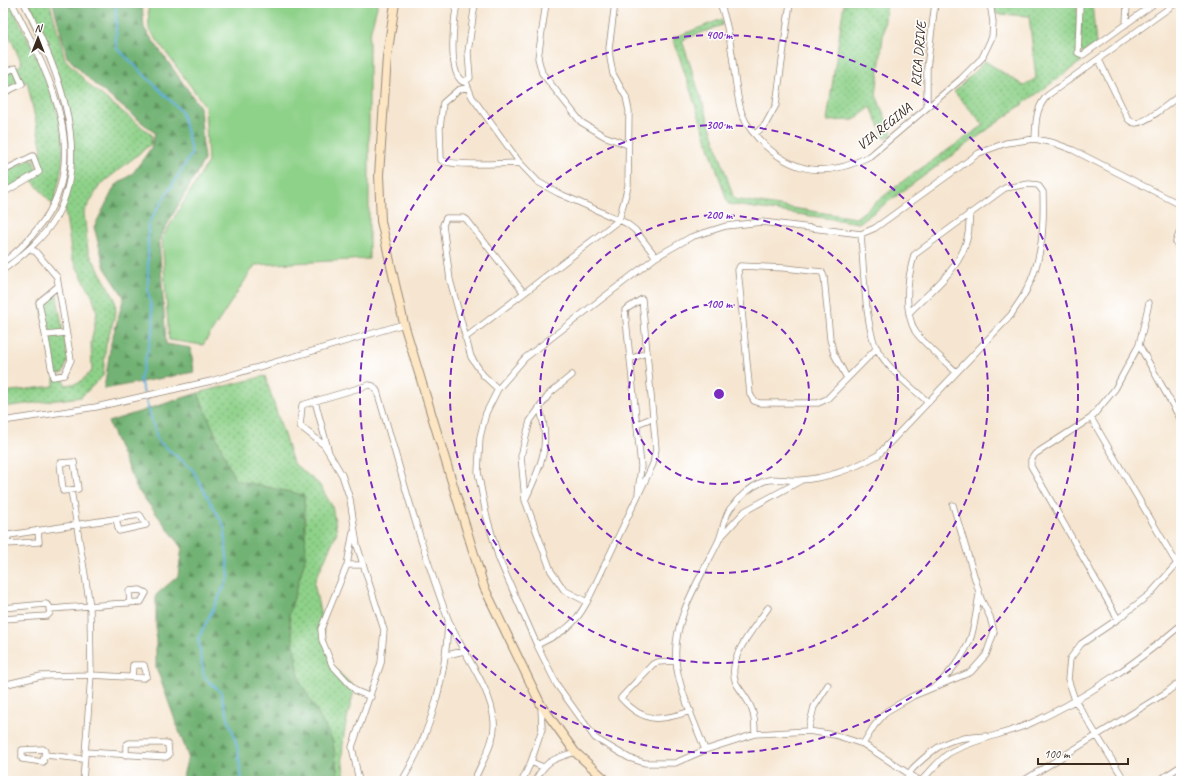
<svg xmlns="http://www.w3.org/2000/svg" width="1184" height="784" viewBox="0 0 1184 784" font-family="Caveat,sans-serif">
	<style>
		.grass { fill: #8ed189; stroke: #647e54 }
		.forest { fill: url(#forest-firs); stroke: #566e4a }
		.park { fill: url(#park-dots); stroke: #647e54 }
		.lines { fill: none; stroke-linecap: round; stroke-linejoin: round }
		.stream { stroke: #63b1dd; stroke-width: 2 }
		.street-casing { stroke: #988878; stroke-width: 7 }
		.secondary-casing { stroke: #988878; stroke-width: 10 }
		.street { stroke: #fff; stroke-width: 5.5 }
		.secondary { stroke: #fce6c4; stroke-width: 8 }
		.ring { fill: none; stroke: #7b2cbf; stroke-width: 2; stroke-dasharray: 7 5 }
		.labels { text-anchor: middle; stroke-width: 3; stroke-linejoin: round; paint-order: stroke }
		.street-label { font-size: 14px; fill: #3b2a1e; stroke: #fff }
		.centre { fill: #7b2cbf; stroke: #fff; stroke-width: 2 }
		.ring-label { font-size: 12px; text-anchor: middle; font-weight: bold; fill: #7b2cbf; stroke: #fff; stroke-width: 3; stroke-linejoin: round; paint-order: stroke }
	</style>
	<defs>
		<pattern id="forest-firs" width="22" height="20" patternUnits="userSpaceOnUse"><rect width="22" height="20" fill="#72b375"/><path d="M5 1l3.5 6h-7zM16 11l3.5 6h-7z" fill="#5f925f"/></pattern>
		<pattern id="park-dots" width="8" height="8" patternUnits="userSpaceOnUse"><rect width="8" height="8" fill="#8ed189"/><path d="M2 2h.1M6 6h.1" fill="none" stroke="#75aa6f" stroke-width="1.8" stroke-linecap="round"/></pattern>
	</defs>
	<rect width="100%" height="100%" fill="#fff"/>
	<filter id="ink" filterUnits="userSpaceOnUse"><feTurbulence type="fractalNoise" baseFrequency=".025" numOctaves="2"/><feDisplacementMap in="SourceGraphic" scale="8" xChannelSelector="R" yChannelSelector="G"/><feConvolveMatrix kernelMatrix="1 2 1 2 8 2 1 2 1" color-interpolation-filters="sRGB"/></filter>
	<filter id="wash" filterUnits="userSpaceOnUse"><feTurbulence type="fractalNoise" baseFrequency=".012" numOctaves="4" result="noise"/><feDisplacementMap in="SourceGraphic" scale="16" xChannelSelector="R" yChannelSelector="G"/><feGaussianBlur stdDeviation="0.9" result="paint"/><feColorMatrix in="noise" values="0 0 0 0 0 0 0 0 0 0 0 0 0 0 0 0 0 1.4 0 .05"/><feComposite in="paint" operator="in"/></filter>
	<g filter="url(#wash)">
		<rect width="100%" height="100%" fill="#f6e6d1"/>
		<!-- grass -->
		<path class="grass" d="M148 3H378L369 37V259L255 265 203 345 169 340 162 238 208 162 205 106 149 29Z"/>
		<!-- forest -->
		<path class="forest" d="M53 3H142L144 28 200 107 204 160 159 239 166 344 191 348 194 372 104 389 111 343 124 297 105 268 94 227 115 186 133 173 151 148 155 133 93 83 67 57Z
			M198 393 235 480 304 495 306 556 289 615 300 681 333 741 339 781H182L188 756 156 667V595L178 576 182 547 137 489 108 422Z"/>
		<!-- park -->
		<path class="park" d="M3 3H10C29 41 62 103 63 145 64 165 58 186 53 205L30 178 40 172 34 156 42 150 27 81 23 84 16 68 22 64 3 21Z
			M25 3H50L65 59 91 87 152 135 151 144 100 185 84 212 88 251 115 299 116 312 106 344 103 376 81 397 3 407V392L54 386V378L64 376 65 385 79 383 92 371 91 343 97 312 93 298 72 258 64 202 73 155 58 80Z
			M844 3H887L876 95 892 134 885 139 871 107 854 120 827 121Z
			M994 3H1077V53L1082 61 859 223 728 204 673 38 722 19V25L682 40 734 199 856 218 907 178 984 125 954 92 985 61 1024 86 1036 78 1029 16 996 14Z
			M1081 3H1092L1096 44 1082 53 1080 50Z
			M14 70 21 83 3 92V75Z
			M32 158 37 172 3 192V173Z
			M56 291 63 332 46 334 41 304Z
			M64 335 68 360 63 373 55 375 48 337Z
			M265 376 293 463 319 484 332 506 337 532 314 583 331 665 355 688C347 718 337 750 346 781H339L333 741 300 681 289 615 306 556 304 495 235 480 198 393Z"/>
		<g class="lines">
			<!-- stream -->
			<path class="stream" d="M116 3V47L181 111 192 153 148 224V290L154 325 140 380 158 441 192 469 224 526 229 577 198 639 204 677 220 691 237 746 242 781"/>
		</g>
	</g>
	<g filter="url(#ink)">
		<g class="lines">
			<!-- street casing -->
			<g class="street-casing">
				<path id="street" d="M457 3C454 20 447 72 463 82L470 78 468 52 475 3
					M546 3 538 58 542 73 581 122 604 136 628 145
					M615 3 609 48 610 58 613 74 626 97 629 111 628 186 619 220 524 293 467 220 464 218H446L443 225 450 280 471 357 483 375 498 389 486 413 480 437 478 472 486 514 499 559 537 645 557 685 595 738 629 758 645 763H675L705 750 755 734 808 731 835 735 863 744 920 781
					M720 3C729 27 732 53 735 78 737 90 738 102 742 114 747 127 758 139 768 148 800 176 833 175 870 156L961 79 982 58 992 37 993 22 990 3
					M1080 3 1078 53 1083 55 1155 3
					M1126 24 1127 3
					M1099 60 1128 119C1130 121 1132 123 1136 123 1148 122 1171 102 1181 94
					M3 73 15 68 22 84 3 93
					M466 82 472 97 520 163 538 182 558 193 626 223 635 230 656 257
					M467 87 458 90 443 103 440 128 441 160C453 167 503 163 520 163
					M927 107V68L935 3
					M755 134 765 125 776 105 790 3
					M1035 139C1036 123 1035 108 1048 95L1176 3
					M3 171 33 156 39 172 3 193
					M1181 228 1176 242 1181 252
					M861 234C863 260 865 328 877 349 889 370 910 386 928 402
					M33 251H35L57 277 71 360 64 375 53 377 39 302 57 287
					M3 262C17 253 28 241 38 228 96 158 47 71 12 3
					M3 270C23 255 43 239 56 217 93 151 56 64 24 3
					M909 313C939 282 973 261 969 213
					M46 335 66 333
					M465 338 524 293
					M1139 345 1149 303
					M630 359 646 353
					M847 378 834 354 830 339 824 277 822 272 785 268 740 266 738 270 750 394 754 401 760 403H818L827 399 877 348
					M498 389 525 358 656 257 691 237 726 226 762 222 861 234 875 228 979 153 1006 143 1035 139 1054 143 1073 150 1181 205
					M315 401 329 453 342 475 350 499 357 545 384 630 381 663 352 747 359 781
					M1091 418 1177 564
					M3 421 96 407 211 381 404 324
					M637 424 652 418
					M329 453 324 445 300 426 302 405 369 385 373 386 377 391C400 467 420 545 448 619 461 652 491 686 494 721 496 741 481 763 474 781
					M74 462 78 489 63 491 60 463Z
					M71 490 90 606 91 675 83 781
					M526 498C541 466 552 443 539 407
					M38 530 39 542 5 544 9 535 140 515 146 525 119 531 116 519
					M353 532 347 565 321 629 322 640 332 665 356 691 371 697
					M721 537 745 511 800 481
					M347 565H362
					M587 602 653 464 656 449 642 299 625 310 641 466 638 494
					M3 608 46 604 49 606 50 613 47 616 3 619
					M49 609C80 607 110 604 141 602L146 593 140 590 129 591 130 603
					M1118 619 1031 466V460L1035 454 1091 418 1115 389 1139 345 1181 420
					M537 645C563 632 573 628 587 602L564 590 551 571 525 500 521 456 530 421 550 393 572 375
					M447 655 464 651
					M675 661 658 662 653 664 621 698C644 724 661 721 691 711
					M3 685 41 676 91 675 144 678 147 676 144 665H133L132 677
					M937 686C952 670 969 651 973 629 976 617 977 606 979 595
					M808 731 814 707 828 685
					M755 734C755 726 755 717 752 710 749 700 741 692 736 683 725 659 755 627 768 608
					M863 744 874 726 887 711 913 696 971 672 986 655 994 632 990 617 981 599 953 505
					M43 749 45 751 43 762 22 759V750Z
					M705 750C696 725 678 688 676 661 672 618 701 578 719 540 723 530 724 518 730 509 739 497 749 488 762 482 774 476 788 482 801 480 829 478 853 469 878 455L1011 315C1016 306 1023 298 1027 289 1043 258 1044 225 1043 192L1038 185 1029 184 1005 188 914 255C908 277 903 309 915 331 919 339 947 363 956 372
					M85 752 166 757 169 755 168 745 166 743H129L126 745V755
					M45 755 84 759
					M531 762 543 767
					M402 781C431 733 446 677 448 622
					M522 781 531 762 542 729 541 707
					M535 781C547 759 552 760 575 752
					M905 781C909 771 915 766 923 759 945 739 956 738 986 736
					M921 781C930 772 939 760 949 753 974 739 1003 735 1029 724 1080 702 1138 662 1181 625
					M1023 781 1167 692 1181 681
					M1125 781 1075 700 1068 679 1070 659 1081 644 1118 619 1150 594 1181 559
					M1158 781 1181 766"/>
			</g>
			<!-- secondary casing -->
			<g class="secondary-casing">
				<path id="secondary" d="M395 3 387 57 379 175 381 221 404 324 484 587 541 705 575 752 607 781"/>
			</g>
			<!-- street -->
			<use href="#street" class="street"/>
			<!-- secondary -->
			<use href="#secondary" class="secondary"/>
		</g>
	</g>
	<!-- distance rings -->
	<g class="ring">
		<circle cx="719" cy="394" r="90"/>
		<circle cx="719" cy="394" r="179"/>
		<circle cx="719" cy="394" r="269"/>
		<circle cx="719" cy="394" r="359"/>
	</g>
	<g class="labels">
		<!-- street labels -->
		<g class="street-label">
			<text transform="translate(918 54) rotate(-85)" y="5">RICA DRIVE</text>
			<text transform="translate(884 126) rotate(-39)" y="5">VIA REGINA</text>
		</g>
	</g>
	<circle cx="719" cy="394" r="6" class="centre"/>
	<g class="ring-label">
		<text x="719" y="39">400 m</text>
		<text x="719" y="129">300 m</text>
		<text x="719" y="219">200 m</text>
		<text x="719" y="308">100 m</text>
	</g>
	<!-- margin -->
	<rect width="1184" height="784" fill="none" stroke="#fff" stroke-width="16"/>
	<!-- north arrow -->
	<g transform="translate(38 38)" stroke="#ffffff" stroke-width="3" paint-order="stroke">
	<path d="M0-3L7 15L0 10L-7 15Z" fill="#3b2a1e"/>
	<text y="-6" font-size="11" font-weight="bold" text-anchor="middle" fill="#3b2a1e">N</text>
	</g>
	<!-- scale -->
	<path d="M1038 758v6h90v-6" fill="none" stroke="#3b2a1e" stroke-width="2"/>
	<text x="1044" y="758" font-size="12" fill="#3b2a1e" stroke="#ffffff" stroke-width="3" paint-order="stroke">100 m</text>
</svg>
